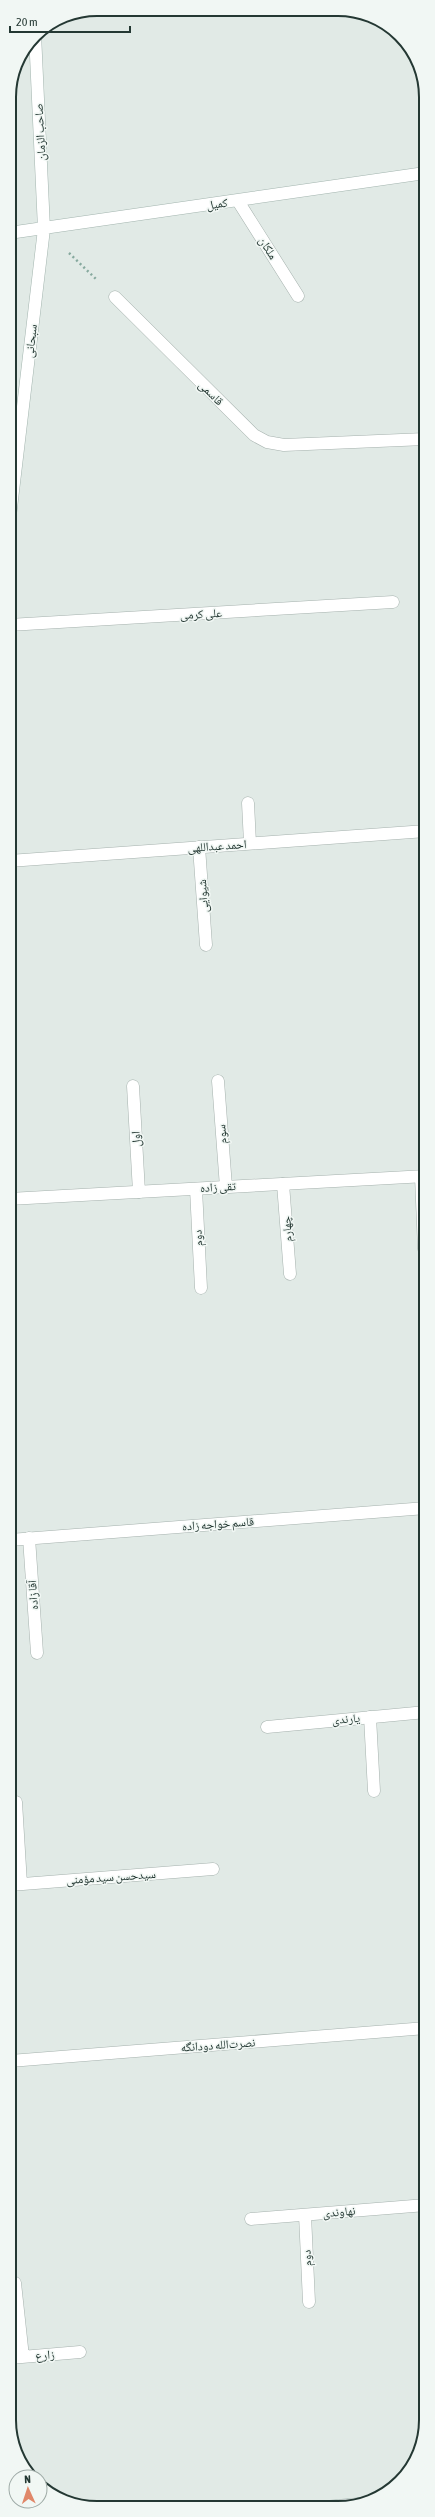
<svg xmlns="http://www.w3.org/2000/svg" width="435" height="2517" viewBox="0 0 435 2517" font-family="'Asap Condensed','Noto Naskh Arabic',sans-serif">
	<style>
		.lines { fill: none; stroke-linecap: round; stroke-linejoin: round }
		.lane-casing { stroke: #a5b1ad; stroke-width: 13 }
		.street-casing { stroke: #a5b1ad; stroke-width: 13 }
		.secondary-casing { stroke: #a2b4ae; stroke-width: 13 }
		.path { stroke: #86a99e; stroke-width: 2.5; stroke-dasharray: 2 3; stroke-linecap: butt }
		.lane { stroke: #fff; stroke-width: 12 }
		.street { stroke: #fff; stroke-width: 12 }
		.secondary { stroke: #fff; stroke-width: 12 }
		.labels { text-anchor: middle; stroke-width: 3; stroke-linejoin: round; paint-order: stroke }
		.street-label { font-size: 12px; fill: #243833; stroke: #f1f7f4 }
		.rim { fill: none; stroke: #243833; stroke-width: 2 }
	</style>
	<rect width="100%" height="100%" fill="#e1eae6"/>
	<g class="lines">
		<!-- lane casing -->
		<g class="lane-casing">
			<path id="lane" d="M238 201 298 296
				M248 803 250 843
				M199 847 206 945
				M218 1081 226 1187
				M133 1086 139 1192
				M421 1176 424 1249
				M283 1184 290 1274
				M196 1189 201 1288
				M29 1538 37 1653
				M370 1717 374 1791
				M16 1802 21 1884
				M10 1885 213 1869
				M305 2215 309 2302
				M251 2219 426 2205
				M15 2283 23 2357
				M10 2358 80 2352"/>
		</g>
		<!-- street casing -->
		<g class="street-casing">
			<path id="street" d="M115 297 254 435 267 442 284 445 425 439
				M9 625 393 602
				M9 861 426 831
				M9 1199 426 1176
				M10 1540 426 1508
				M267 1727 426 1712
				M10 2061 426 2028"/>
		</g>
		<!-- secondary casing -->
		<g class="secondary-casing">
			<path id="secondary" d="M9 233 425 173
				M9 525 44 229 35 34
				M325 2507 359 2504"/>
		</g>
		<!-- path -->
		<path class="path" d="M69 253 96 279
			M420 601 425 600"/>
		<!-- lane -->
		<use href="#lane" class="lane"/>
		<!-- street -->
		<use href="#street" class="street"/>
		<!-- secondary -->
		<use href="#secondary" class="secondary"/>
	</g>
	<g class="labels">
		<!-- street labels -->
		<g class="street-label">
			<text transform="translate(40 132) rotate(-93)" y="4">صاحب الزمان</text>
			<text transform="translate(217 204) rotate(-8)" y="4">کمیل</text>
			<text transform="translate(268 248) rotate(58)" y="4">ملکان</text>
			<text transform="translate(31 341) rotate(-83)" y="4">سبحانی</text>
			<text transform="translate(211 393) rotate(45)" y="4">قاسمی</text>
			<text transform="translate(201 614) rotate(-3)" y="4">علی کرمی</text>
			<text transform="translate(217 846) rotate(-4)" y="4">احمد عبداللهی</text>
			<text transform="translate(203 896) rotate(-94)" y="4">شیوایی</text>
			<text transform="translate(222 1134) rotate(-94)" y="4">سوم</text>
			<text transform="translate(136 1139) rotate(-93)" y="4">اول</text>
			<text transform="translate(218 1187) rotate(-3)" y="4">تقی زاده</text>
			<text transform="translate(287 1229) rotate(-94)" y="4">چهارم</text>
			<text transform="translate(198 1238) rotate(-93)" y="4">دوم</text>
			<text transform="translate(218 1524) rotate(-4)" y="4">قاسم خواجه زاده</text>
			<text transform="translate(33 1595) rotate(-94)" y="4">آقا زاده</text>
			<text transform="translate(346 1719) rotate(-5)" y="4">یارندی</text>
			<text transform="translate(111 1877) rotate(-4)" y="4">سیدحسن سید مؤمنی</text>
			<text transform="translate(218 2045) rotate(-4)" y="4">نصرت‌الله دودانگه</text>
			<text transform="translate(339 2212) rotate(-5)" y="4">نهاوندی</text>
			<text transform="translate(307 2258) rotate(-93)" y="4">دوم</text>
			<text transform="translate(45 2355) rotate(-4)" y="4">زارع</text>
		</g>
	</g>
	<!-- crop -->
	<path d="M0 0H435V2517H0ZM97 16H338A81 81 0 0 1 419 97V2420A81 81 0 0 1 338 2501H97A81 81 0 0 1 16 2420V97A81 81 0 0 1 97 16Z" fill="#f1f7f4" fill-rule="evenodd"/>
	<path class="rim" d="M97 16H338A81 81 0 0 1 419 97V2420A81 81 0 0 1 338 2501H97A81 81 0 0 1 16 2420V97A81 81 0 0 1 97 16Z"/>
	<!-- north arrow -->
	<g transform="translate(28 2489) rotate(357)"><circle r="19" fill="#f1f7f4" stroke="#9faba7"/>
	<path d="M0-3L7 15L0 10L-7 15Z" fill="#e08769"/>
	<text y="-6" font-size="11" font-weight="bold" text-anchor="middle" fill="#243833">N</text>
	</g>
	<!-- scale -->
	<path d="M10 26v6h120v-6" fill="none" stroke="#243833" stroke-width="2"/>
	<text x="16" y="26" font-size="12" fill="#243833" stroke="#f1f7f4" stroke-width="3" paint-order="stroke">20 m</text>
</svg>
